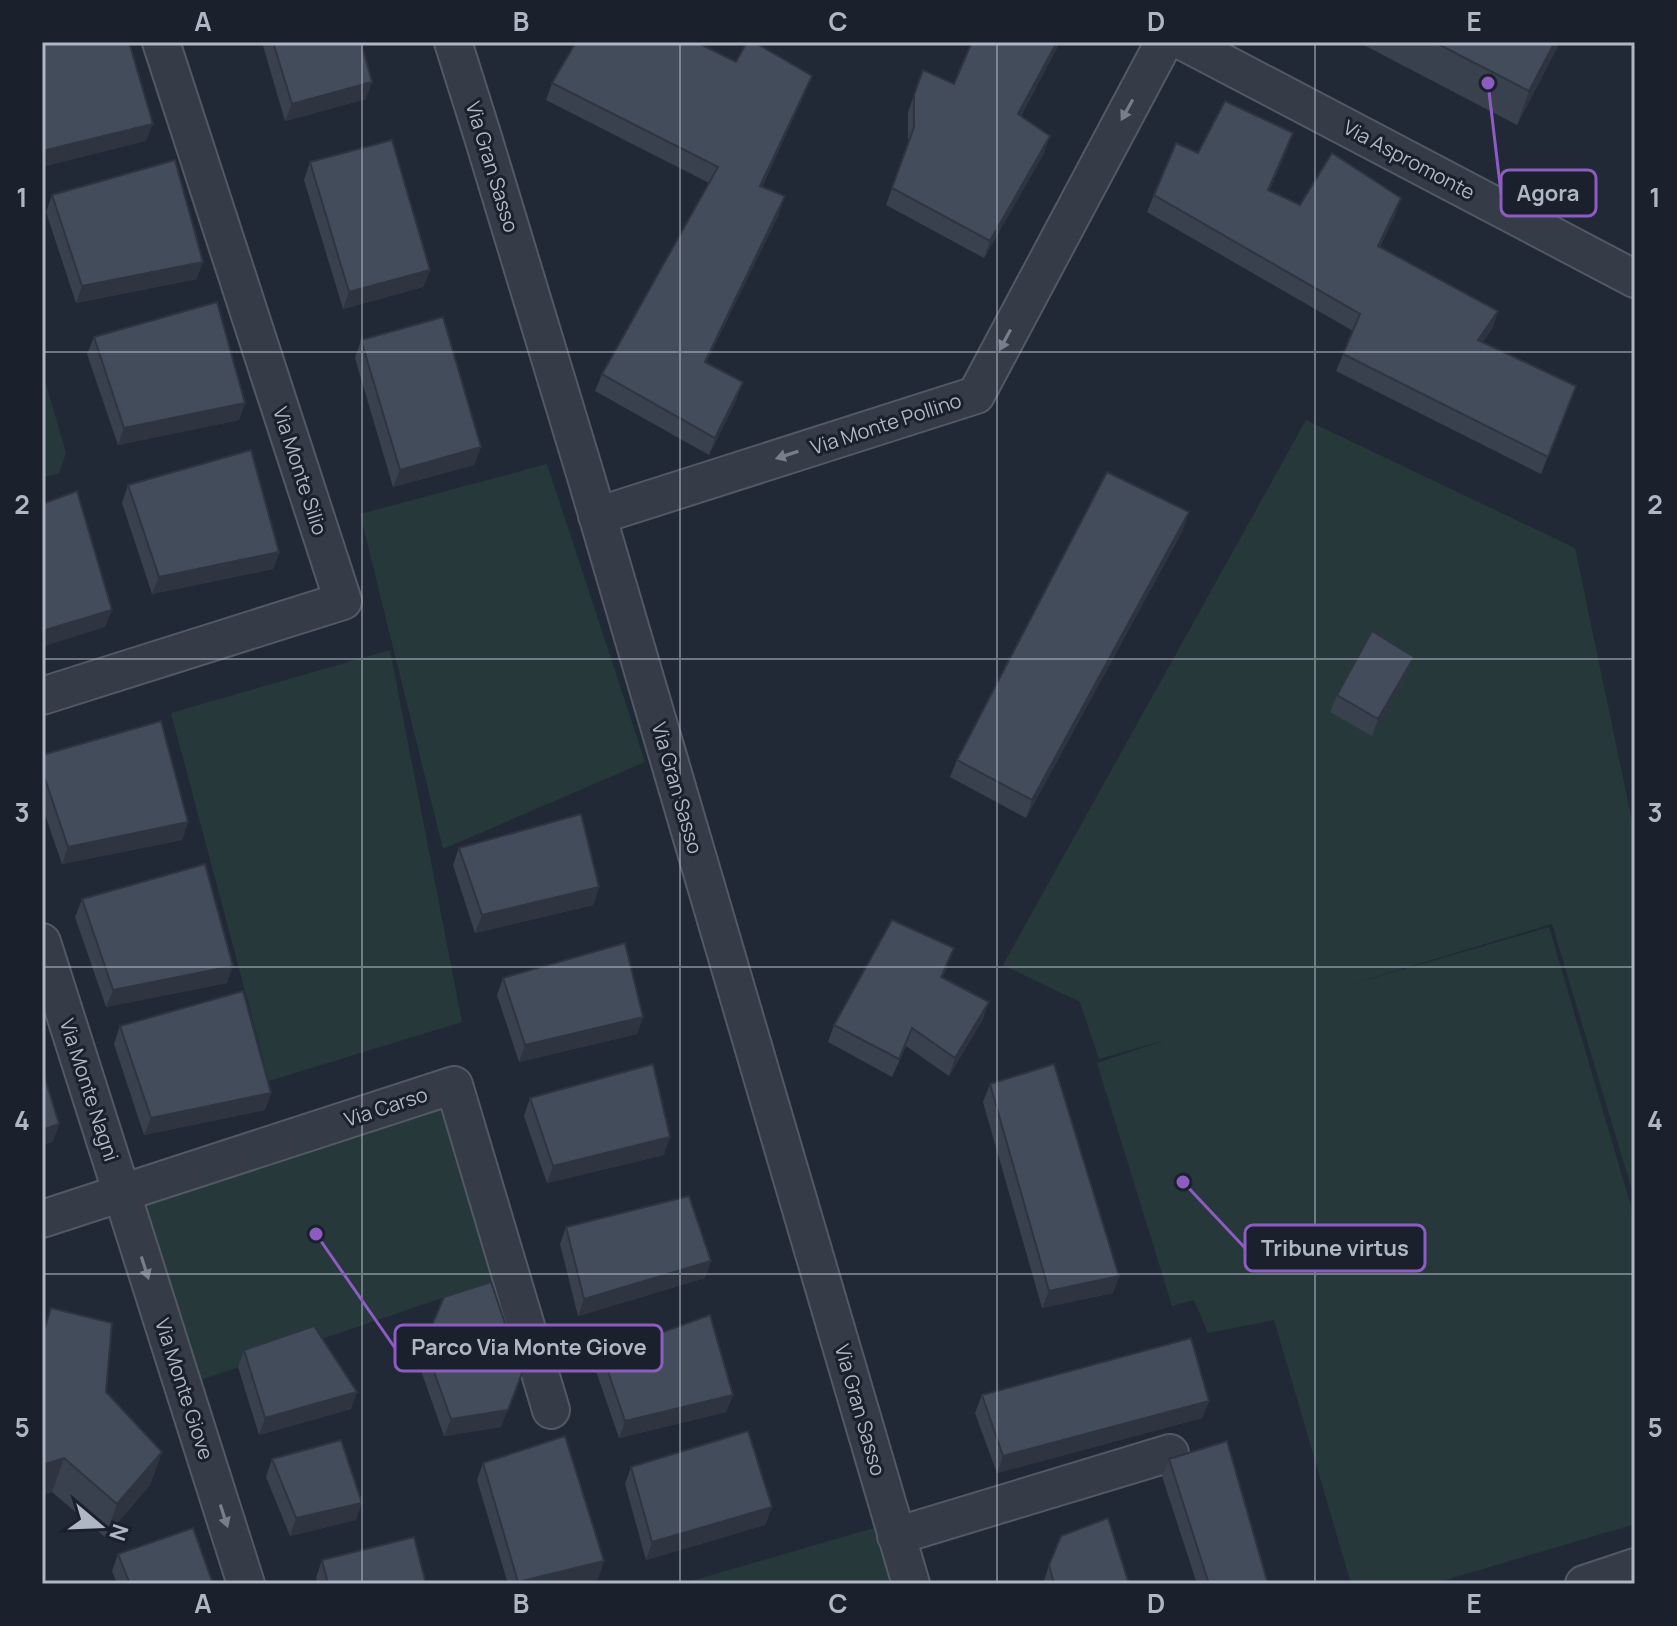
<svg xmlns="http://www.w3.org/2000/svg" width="1677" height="1626" viewBox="0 0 1677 1626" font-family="Manrope,sans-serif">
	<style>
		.green { fill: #26383a }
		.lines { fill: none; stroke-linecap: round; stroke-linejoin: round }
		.minor-casing { stroke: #525965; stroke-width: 40 }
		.minor { stroke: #353b47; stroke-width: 36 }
		.wall { fill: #3a414e }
		.shaded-wall { fill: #2f3540 }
		.building { fill: #434c5b; stroke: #2f3540; stroke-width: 2 }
		.oneway { fill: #787f8c }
		.grid { fill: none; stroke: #afb6c4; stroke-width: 2; stroke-opacity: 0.55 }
		.labels { text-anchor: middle; stroke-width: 6; stroke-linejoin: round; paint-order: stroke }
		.street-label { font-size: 20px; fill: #afb6c4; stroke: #1a202c }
		.leader { fill: none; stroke: #8d5cc1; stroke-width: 3 }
		.callout-dot { fill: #8d5cc1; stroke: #1a202c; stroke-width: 3 }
		.callout { fill: #1a202c; stroke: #8d5cc1; stroke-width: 3 }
		.callout-label { font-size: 22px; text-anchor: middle; font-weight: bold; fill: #afb6c4 }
		.neatline { fill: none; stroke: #afb6c4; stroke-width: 3 }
		.grid-label { font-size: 26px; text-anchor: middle; font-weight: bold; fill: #afb6c4 }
	</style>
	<rect width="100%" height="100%" fill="#212936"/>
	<!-- green -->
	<path class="green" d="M42 370 66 453 59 473 42 478Z
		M1306 420 1575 548 1635 835V1200L1552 924 1345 986 1549 927 1635 1220V1524L1432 1584H1351L1274 1320 1208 1333 1194 1300 1172 1306 1097 1063 1165 1040 1099 1059 1080 1002 1003 965Z
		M547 464 645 762 443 849 360 514Z
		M390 650 462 1022 269 1081 171 713Z
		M454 1085 510 1275 183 1386 122 1193Z
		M877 1527 894 1584H681Z"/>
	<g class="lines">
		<!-- minor casing -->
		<g class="minor-casing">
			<path id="minor" d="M453 42 482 134 586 477 911 1584
				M1184 42 1635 279
				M597 516 976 395 1164 42
				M42 696 343 601 161 42
				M42 942 246 1584
				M42 1219 454 1085 551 1410
				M896 1536 1170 1453
				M1584 1584 1635 1567"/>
		</g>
		<!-- minor -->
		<use href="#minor" class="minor"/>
	</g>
	<!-- wall -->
	<path class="wall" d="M262 42H361L366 99 285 121Z
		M972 42H1060L1021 116 1044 153 984 258 886 205 908 144V112L923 70 954 84Z
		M1358 42H1560L1517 125Z
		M736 62 812 76 805 93 762 187 779 214 706 363 737 399 709 455 595 391 602 374 709 183 546 100 552 83Z
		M1293 133 1269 191 1300 205 1401 198 1395 215 1380 247 1498 311 1492 329 1482 343 1576 386 1541 474 1336 371 1353 331 1147 212 1154 195 1198 153Z
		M310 162 430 270 423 287 343 309 304 180Z
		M52 195 197 279 76 303 46 212Z
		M94 337 245 403 239 420 118 445 87 354Z
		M361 340 481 447 474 465 393 487 355 358Z
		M128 485 279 552 273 569 152 594 122 503Z
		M1183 530 1026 818 950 777 957 760Z
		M1414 657 1407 674 1372 736 1330 712 1337 695Z
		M42 755 188 822 182 840 62 864 42 806Z
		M459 848 599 887 593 905 475 933 453 865Z
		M82 899 227 983 106 1007 75 917Z
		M948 965 942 978 983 1019 949 1076 906 1046 892 1077 828 1042 834 1025Z
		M503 978 643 1017 637 1034 519 1062 497 995Z
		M120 1026 271 1093 265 1110 144 1135 114 1044Z
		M990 1084 1119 1276 1113 1293 1042 1308 983 1102Z
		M530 1098 664 1155 547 1183 524 1116Z
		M566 1227 711 1261 705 1278 578 1316 560 1244Z
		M51 1308 106 1392 162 1452 150 1485 105 1537 52 1492 42 1494V1332Z
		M424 1344 501 1427 444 1436 418 1362Z
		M244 1350 351 1409 259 1435 238 1367Z
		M602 1354 733 1395 726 1412 619 1438 596 1371Z
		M982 1395 1209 1401 1202 1418 997 1473 975 1413Z
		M272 1459 356 1520 290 1536 266 1477Z
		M1169 1459 1268 1584H1197L1162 1476Z
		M483 1463 598 1579 575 1584H508L477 1480Z
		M631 1467 772 1507 765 1525 646 1560 625 1484Z
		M118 1554 213 1584H117L112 1571Z
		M322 1560 426 1584H318L316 1578Z
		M1049 1565 1129 1584H1043Z"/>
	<!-- shaded-wall -->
	<path class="shaded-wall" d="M1057 42H1060L1012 132 1018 114Z
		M1555 42H1560L1517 125 1529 91Z
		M812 76 805 93 754 203 760 186Z
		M372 82 366 99 285 121 292 104Z
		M153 124 146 141 42 167V151Z
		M1293 133 1287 150 1262 208 1268 190Z
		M1050 136 1044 153 984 258 990 241Z
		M785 196 779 214 698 379 705 362Z
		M1401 198 1395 215 1372 263 1378 246Z
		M203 262 197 279 76 303 82 286Z
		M430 270 423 287 343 309 349 292Z
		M1498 311 1492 329 1472 358 1478 340Z
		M743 382 737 399 709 455 715 438Z
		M245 403 239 420 118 445 124 428Z
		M481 447 474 465 393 487 400 470Z
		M1189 512 1183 530 1026 818 1032 800Z
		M279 552 273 569 152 594 159 577Z
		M112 610 105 627 42 647V631Z
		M1414 657 1407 674 1372 736 1378 719Z
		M188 822 182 840 62 864 68 847Z
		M599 887 593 905 475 933 482 915Z
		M233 966 227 983 106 1007 113 990Z
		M989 1002 983 1019 949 1076 955 1058Z
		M643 1017 637 1034 519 1062 525 1045Z
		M271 1093 265 1110 144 1135 151 1118Z
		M59 1124 53 1142 42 1145V1130Z
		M670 1137 664 1155 547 1183 553 1166Z
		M711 1261 705 1278 578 1316 584 1299Z
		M1119 1276 1113 1293 1042 1308 1049 1291Z
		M522 1373 501 1427 444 1436 451 1419Z
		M357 1392 351 1409 259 1435 265 1418Z
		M733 1395 726 1412 619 1438 625 1421Z
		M1209 1401 1202 1418 997 1473 1003 1456Z
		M162 1452 150 1485 105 1537 117 1504Z
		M64 1458 52 1492 42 1494V1465Z
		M362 1503 356 1520 290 1536 296 1518Z
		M772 1507 765 1525 646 1560 652 1542Z
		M604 1561 598 1579 575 1584H517L518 1582Z"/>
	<!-- building -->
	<path class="building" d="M42 42H129L153 124 42 151Z
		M273 42H361L372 82 292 104Z
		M576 42H696L736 62 747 42H754L812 76 760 186 785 196 705 362 743 382 715 438 602 374 718 167 552 83Z
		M972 42H1057L1018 114 1050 136 990 241 892 188 914 127V95L923 70 954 84Z
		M1434 42H1555L1529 91Z
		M1225 101 1293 133 1268 190 1300 205 1332 153 1401 198 1378 246 1498 311 1478 340 1576 386 1548 457 1343 354 1360 314 1154 195 1176 143 1198 153Z
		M392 140 430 270 349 292 310 162Z
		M175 160 203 262 82 286 52 195Z
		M217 302 245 403 124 428 94 337Z
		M443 317 481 447 400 470 361 340Z
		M251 450 279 552 159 577 128 485Z
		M1107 472 1189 512 1032 800 957 760Z
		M77 491 112 610 42 631V504Z
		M1372 631 1414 657 1378 719 1337 695Z
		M161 721 188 822 68 847 42 770V755Z
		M581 814 599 887 482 915 459 848Z
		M205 864 233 966 113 990 82 899Z
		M892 920 954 948 941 977 989 1002 955 1058 912 1028 899 1059 834 1025Z
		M625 943 643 1017 525 1045 503 978Z
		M243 991 271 1093 151 1118 120 1026Z
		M653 1064 670 1137 553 1166 530 1098Z
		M1054 1064 1119 1276 1049 1291 990 1084Z
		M42 1068 59 1124 42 1130Z
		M689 1196 711 1261 584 1299 566 1227Z
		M491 1282 522 1373 508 1410 451 1419 424 1344 444 1297Z
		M51 1308 112 1323 106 1392 162 1452 117 1504 64 1458 42 1465V1337Z
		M710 1315 733 1395 625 1421 602 1354Z
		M314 1326 357 1392 265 1418 244 1350Z
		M1191 1338 1209 1401 1003 1456 982 1395Z
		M748 1431 772 1507 652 1542 631 1467Z
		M565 1436 604 1561 518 1582 483 1463Z
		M341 1440 362 1503 296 1518 272 1459Z
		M1227 1441 1268 1584H1209L1169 1459Z
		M1108 1518 1129 1584H1054L1049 1565 1061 1536Z
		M193 1528 213 1584H130L118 1554Z
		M414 1537 426 1584H328L322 1560Z"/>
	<!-- one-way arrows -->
	<defs><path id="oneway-solid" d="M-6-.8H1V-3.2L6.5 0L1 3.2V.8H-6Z" transform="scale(2)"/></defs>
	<g class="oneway">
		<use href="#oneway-solid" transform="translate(1127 110) rotate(119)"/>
		<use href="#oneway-solid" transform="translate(1005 340) rotate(118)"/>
		<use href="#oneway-solid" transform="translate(787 455) rotate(162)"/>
		<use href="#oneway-solid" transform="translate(145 1268) rotate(72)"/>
		<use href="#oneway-solid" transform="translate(224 1516) rotate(72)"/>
	</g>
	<!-- grid -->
	<path class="grid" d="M362 42V1584M680 42V1584M997 42V1584M1315 42V1584M42 352H1635M42 659H1635M42 967H1635M42 1274H1635"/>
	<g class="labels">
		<!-- street labels -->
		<g class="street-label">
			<text transform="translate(1409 160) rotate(28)" y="7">Via Aspromonte</text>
			<text transform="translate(492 167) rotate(73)" y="7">Via Gran Sasso</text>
			<text transform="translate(886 424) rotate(-18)" y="7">Via Monte Pollino</text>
			<text transform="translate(300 471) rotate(72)" y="7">Via Monte Silio</text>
			<text transform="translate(677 788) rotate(74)" y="7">Via Gran Sasso</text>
			<text transform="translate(89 1090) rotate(72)" y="7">Via Monte Nagni</text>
			<text transform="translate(386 1107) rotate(-18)" y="7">Via Carso</text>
			<text transform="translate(184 1389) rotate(72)" y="7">Via Monte Giove</text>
			<text transform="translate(860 1410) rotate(74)" y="7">Via Gran Sasso</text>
		</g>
	</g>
	<!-- callouts -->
	<path class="leader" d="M1488 83L1501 193M1183 1182L1245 1248M316 1234L395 1348"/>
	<g class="callout-dot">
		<circle cx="1488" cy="83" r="8"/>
		<circle cx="1183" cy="1182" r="8"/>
		<circle cx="316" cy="1234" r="8"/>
	</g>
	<g class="callout">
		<rect x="1501" y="170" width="95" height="46" rx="8"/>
		<rect x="1245" y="1225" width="180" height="46" rx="8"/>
		<rect x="395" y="1325" width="267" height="46" rx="8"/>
	</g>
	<g class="callout-label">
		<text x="1548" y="201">Agora</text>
		<text x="1335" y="1256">Tribune virtus</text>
		<text x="529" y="1355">Parco Via Monte Giove</text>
	</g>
	<!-- border -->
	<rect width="1677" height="1626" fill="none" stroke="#1a202c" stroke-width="88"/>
	<!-- north arrow -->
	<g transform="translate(100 1526) rotate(109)" stroke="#1a202c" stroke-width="6" paint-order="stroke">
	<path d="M0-6L14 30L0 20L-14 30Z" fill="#afb6c4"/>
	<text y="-12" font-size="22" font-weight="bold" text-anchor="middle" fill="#afb6c4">N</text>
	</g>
	<rect x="44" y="44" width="1589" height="1538" class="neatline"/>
	<g class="grid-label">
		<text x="203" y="31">A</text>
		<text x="521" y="31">B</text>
		<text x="838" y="31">C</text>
		<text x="1156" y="31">D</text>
		<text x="1474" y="31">E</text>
		<text x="22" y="207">1</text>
		<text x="1655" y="207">1</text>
		<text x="22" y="514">2</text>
		<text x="1655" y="514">2</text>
		<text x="22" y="822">3</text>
		<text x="1655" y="822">3</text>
		<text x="22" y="1130">4</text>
		<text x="1655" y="1130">4</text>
		<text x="22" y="1437">5</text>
		<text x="1655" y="1437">5</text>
		<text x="203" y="1613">A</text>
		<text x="521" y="1613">B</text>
		<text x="838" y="1613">C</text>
		<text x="1156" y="1613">D</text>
		<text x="1474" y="1613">E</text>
	</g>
</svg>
